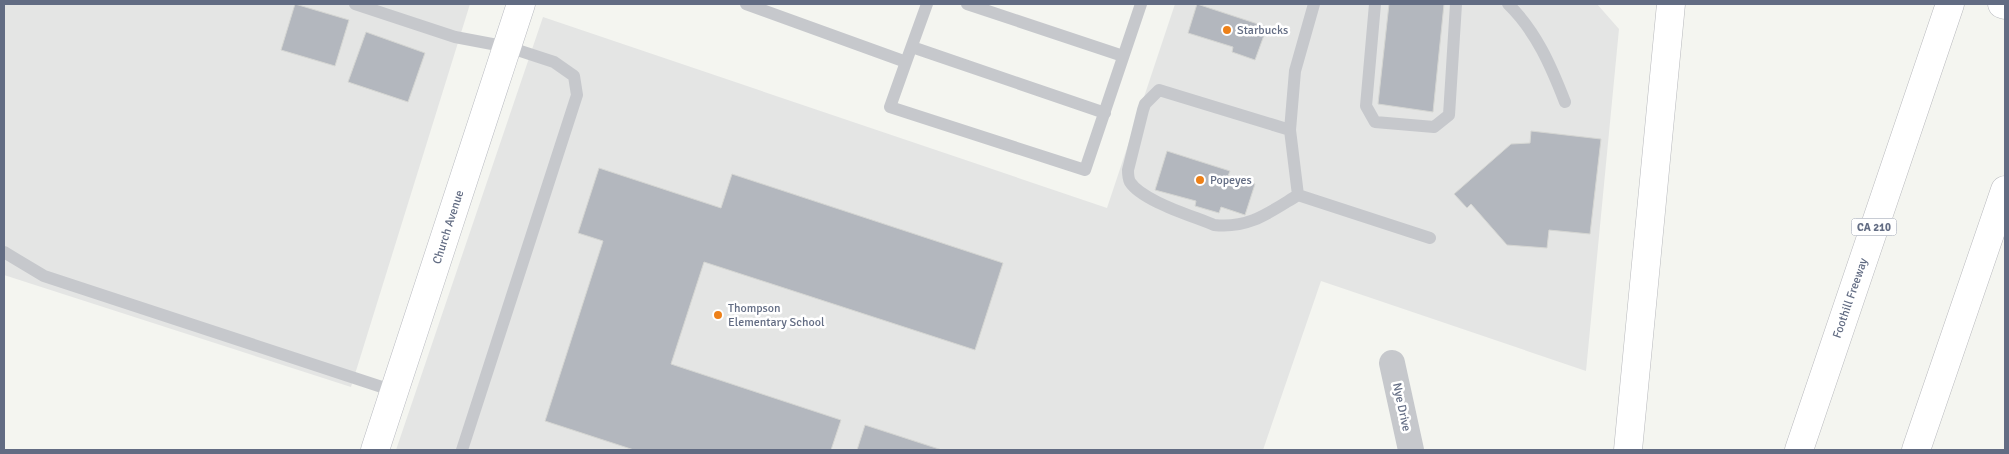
<svg xmlns="http://www.w3.org/2000/svg" width="2009" height="454" viewBox="0 0 2009 454" font-family="Signika,sans-serif">
	<style>
		.built { fill: #e4e5e4 }
		.building { fill: #b3b7be; stroke: #d5d6d3 }
		.lines { fill: none; stroke-linecap: round; stroke-linejoin: round }
		.secondary-casing { stroke: #b8bac0; stroke-width: 29 }
		.primary-casing { stroke: #b8babf; stroke-width: 29 }
		.highway-casing { stroke: #b8b9bd; stroke-width: 29 }
		.lane { stroke: #c6c8cc; stroke-width: 12 }
		.street { stroke: #c6c8cc; stroke-width: 26 }
		.secondary { stroke: #fff; stroke-width: 28 }
		.primary { stroke: #fff; stroke-width: 28 }
		.highway { stroke: #fff; stroke-width: 28 }
		.poi-dot { fill: #ed8018; stroke: #fff; stroke-width: 2 }
		.labels { text-anchor: middle; stroke-width: 5; stroke-linejoin: round; paint-order: stroke }
		.shield { fill: #fff; stroke: #9198a8; stroke-width: 1 }
		.shield-label { font-size: 11px; font-weight: bold; fill: #626c83 }
		.poi-label { font-size: 12px; fill: #626c83; stroke: #fff; text-anchor: start }
		.street-label { font-size: 12px; fill: #626c83; stroke: #fff }
	</style>
	<rect width="100%" height="100%" fill="#f4f5f0"/>
	<!-- built -->
	<path class="built" d="M4 4H470L351 387 4 275Z
		M1175 4H1597L1619 29 1586 371 1321 281 1263 450H396L543 17 1107 208Z"/>
	<!-- building -->
	<path class="building" d="M295 4 349 20 335 66 281 50Z
		M1197 4 1267 27 1255 60 1232 52 1233 47 1188 33Z
		M1389 4H1444L1433 112 1378 104Z
		M366 32 425 53 408 102 348 82Z
		M1531 131 1601 139 1590 234 1549 230 1547 248 1507 245 1471 204 1467 208 1454 194 1511 144 1530 143Z
		M1167 151 1230 171 1228 176 1255 184 1245 215 1221 207 1219 213 1195 206 1196 201 1155 190Z
		M599 168 721 208 732 174 1003 263 975 350 704 262 671 364 841 420 831 450H634L545 421 603 241 578 233Z
		M865 425 942 450H857Z"/>
	<g class="lines">
		<!-- secondary casing -->
		<g class="secondary-casing">
			<path id="secondary" d="M375 450 521 4"/>
		</g>
		<!-- primary casing -->
		<g class="primary-casing">
			<path id="primary" d="M2002 4 2005 5"/>
		</g>
		<!-- highway casing -->
		<g class="highway-casing">
			<path id="highway" d="M1628 450 1671 4
				M1799 450 1950 4
				M1916 450 2005 190"/>
		</g>
		<!-- lane -->
		<path class="lane" d="M355 4 455 37 508 47 554 62 574 76 577 95 462 450
			M746 4 906 62 927 4
			M967 4 1123 56
			M1314 4 1295 71 1290 130 1298 195 1430 238
			M1375 4 1366 106 1375 122 1434 127 1449 115 1456 4
			M1508 4C1536 31 1551 66 1565 102
			M912 47 1105 113
			M906 62 890 107 1085 170 1141 4
			M1290 130 1159 90 1145 104 1143 110 1128 170C1128 174 1128 178 1130 182 1142 201 1193 216 1214 225 1249 229 1270 212 1298 195
			M4 252 44 276 394 391"/>
		<!-- street -->
		<path class="street" d="M1392 363 1411 450"/>
		<!-- secondary -->
		<use href="#secondary" class="secondary"/>
		<!-- primary -->
		<use href="#primary" class="primary"/>
		<!-- highway -->
		<use href="#highway" class="highway"/>
	</g>
	<!-- markers -->
	<g class="poi-dot">
		<circle cx="1227" cy="30" r="5"/>
		<circle cx="1200" cy="180" r="5"/>
		<circle cx="718" cy="315" r="5"/>
	</g>
	<g class="labels">
		<!-- shield labels -->
		<rect class="shield" x="1851.5" y="218.5" width="45" height="17" rx="4"/>
		<g class="shield-label">
			<text x="1874" y="231">CA 210</text>
		</g>
		<!-- poi labels -->
		<g class="poi-label">
			<text x="1237" y="34">Starbucks</text>
			<text x="1210" y="184">Popeyes</text>
			<text x="728" y="312">Thompson<tspan x="728" dy="14">Elementary School</tspan></text>
		</g>
		<!-- street labels -->
		<g class="street-label">
			<text transform="translate(448 227) rotate(-72)" y="4">Church Avenue</text>
			<text transform="translate(1850 298) rotate(-71)" y="4">Foothill Freeway</text>
			<text transform="translate(1402 407) rotate(78)" y="4">Nye Drive</text>
		</g>
	</g>
	<!-- border -->
	<rect width="2009" height="454" fill="none" stroke="#626c83" stroke-width="10"/>
</svg>
